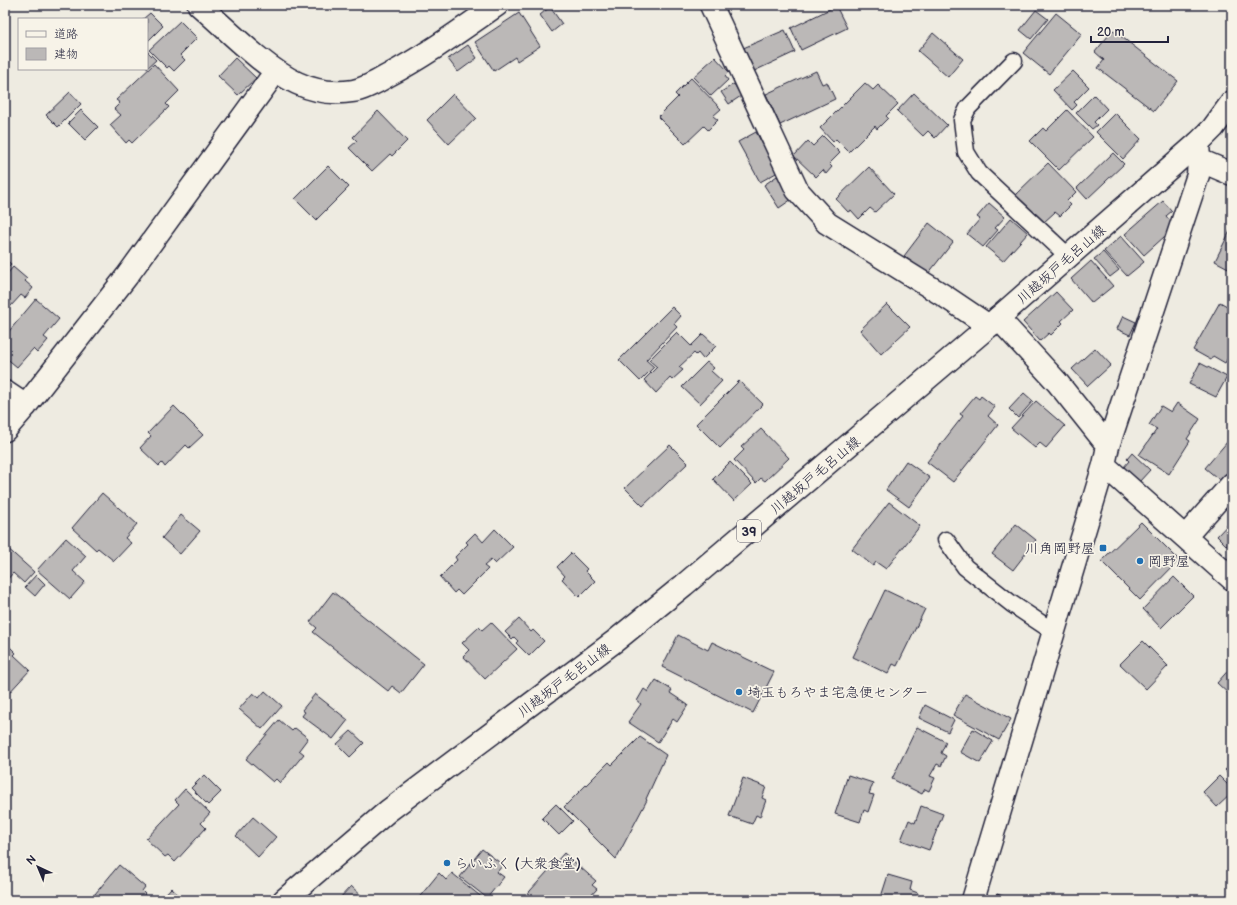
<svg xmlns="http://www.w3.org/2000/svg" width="1237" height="905" viewBox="0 0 1237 905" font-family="'Balsamiq Sans','Klee One',sans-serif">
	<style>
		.building { fill: #bbb8b7; stroke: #22223b }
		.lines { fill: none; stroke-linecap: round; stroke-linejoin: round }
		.lane-casing { stroke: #22223b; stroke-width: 19 }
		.street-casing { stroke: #22223b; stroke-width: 25 }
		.primary-casing { stroke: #22223b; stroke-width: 25 }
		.lane { stroke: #f7f3e8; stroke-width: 16 }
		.street { stroke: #f7f3e8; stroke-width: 22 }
		.primary { stroke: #f7f3e8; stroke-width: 22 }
		.poi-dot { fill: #1f6fb2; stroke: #f7f3e8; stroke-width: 1.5 }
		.labels { text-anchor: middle; stroke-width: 3.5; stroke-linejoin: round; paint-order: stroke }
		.shield { fill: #f7f3e8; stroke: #62616f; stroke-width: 1 }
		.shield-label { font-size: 13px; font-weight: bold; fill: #22223b }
		.street-label { font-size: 14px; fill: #22223b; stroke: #f7f3e8 }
		.poi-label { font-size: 14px; fill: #22223b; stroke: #f7f3e8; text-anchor: start }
	</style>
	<rect width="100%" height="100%" fill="#eeebe1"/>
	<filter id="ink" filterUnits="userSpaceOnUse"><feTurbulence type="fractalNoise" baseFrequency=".025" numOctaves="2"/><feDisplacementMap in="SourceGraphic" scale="8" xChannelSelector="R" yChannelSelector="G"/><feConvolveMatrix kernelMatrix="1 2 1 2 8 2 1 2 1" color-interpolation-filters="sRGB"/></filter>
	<g filter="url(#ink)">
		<!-- building -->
		<path class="building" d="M836 6 847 28 801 50 791 28Z
			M550 7 562 24 552 32 540 15Z
			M1036 10 1048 19 1031 39 1020 30Z
			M150 13 163 26 147 42V19H143Z
			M519 13 540 46 517 61 515 57 494 71 475 42Z
			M1056 13 1082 34 1049 74 1023 53Z
			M180 21 197 38 180 55 185 60 174 71 169 66 167 68 149 50Z
			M785 30 795 52 752 72 741 49Z
			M1113 30 1178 81 1154 111 1098 68 1104 60 1095 52Z
			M933 33 963 59 948 77 918 51Z
			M468 45 477 58 458 72 448 59Z
			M147 51 156 60 147 68Z
			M715 57 729 72 725 76 728 80 711 96 693 77Z
			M235 58 256 78 238 95 218 76Z
			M154 64 179 91 166 104 169 107 132 143 129 140 126 143 110 125 121 115 114 109 120 103 116 100Z
			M816 71 822 84 827 82 835 99 780 125 766 94Z
			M1073 71 1089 87 1074 102 1077 105 1072 110 1053 90Z
			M691 78 721 109 713 116 718 120 708 130 704 126 685 144 658 117 678 97 675 94Z
			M865 83 873 90 878 85 898 104 886 116 888 118 877 129 875 126 849 152 836 139 833 142 820 128Z
			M734 84 741 96 729 104 721 92Z
			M70 92 81 104 58 127 46 115Z
			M914 93 947 125 935 138 928 131 923 136 897 111Z
			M453 94 476 118 449 144 427 120Z
			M1094 95 1107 109 1094 122 1097 125 1092 129 1076 113Z
			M81 110 98 127 85 140 68 123Z
			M1067 110 1093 137 1059 170 1030 141 1043 128 1046 131Z
			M378 111 407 141 392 156 390 154 372 171 349 148 357 141 353 137Z
			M1115 113 1141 139 1123 159 1096 132Z
			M756 132 778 172 760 182 738 142Z
			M823 136 840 153 829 164 832 167 826 174 823 170 816 177 794 156 808 141 813 146Z
			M1113 153 1124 164 1087 199 1077 188Z
			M1048 163 1076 192 1067 201 1071 205 1060 216 1055 212 1043 223 1015 195Z
			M328 166 349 187 316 220 295 199Z
			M869 167 894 194 875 212 870 208 859 219 851 210 848 212 836 199Z
			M777 176 792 199 779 208 764 185Z
			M1163 201 1172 211 1166 216 1175 227 1144 255 1125 234Z
			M989 203 1005 217 995 228 998 230 983 247 967 234 980 219 977 217Z
			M1011 218 1028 233 1003 261 986 247Z
			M929 223 953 242 928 274 904 256Z
			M1232 227V270L1215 261Z
			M1121 236 1144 262 1127 276 1104 251Z
			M1103 252 1119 270 1110 277 1094 259Z
			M5 259 11 264 5 271Z
			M1091 261 1113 286 1092 303 1071 279Z
			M13 267 27 279 25 281 33 288 25 298 21 295 10 307 5 303V272L7 274Z
			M1056 292 1073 310 1061 321 1063 323 1051 335 1049 333 1040 341 1023 322Z
			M36 299 59 319 44 337 48 340 37 353 33 349 17 367 5 357V336Z
			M1220 302 1232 309V351L1225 363 1213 356 1211 360 1193 350Z
			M887 304 910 327 881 354 860 330Z
			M672 307 681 316 674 324 677 327 646 360 654 367 640 381 619 360Z
			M1123 316 1136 322 1130 335 1117 329Z
			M677 332 691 346 703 334 716 346 703 359 698 353 696 355 694 353 679 367 683 370 672 380 670 378 656 393 644 380 657 367 649 360Z
			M1095 348 1111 365 1088 386 1072 369Z
			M707 362 714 368 711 371 722 381 700 404 682 387Z
			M1200 363 1227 377 1216 397 1189 384Z
			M739 381 763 404 720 448 696 424Z
			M1024 393 1033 401 1018 418 1009 409Z
			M975 396 979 399 981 396 995 407 988 416 998 425 953 482 927 462 963 416 960 414Z
			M1036 401 1065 426 1046 448 1040 443 1035 448 1011 428Z
			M1177 403 1200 419 1187 439 1190 441 1169 474 1139 455 1157 429 1149 425 1161 406 1171 412Z
			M174 406 203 435 189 448 186 445 165 467 162 463 159 466 140 448 151 436 148 433Z
			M761 429 789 458 765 481 761 478 756 483 734 460 744 450 741 447Z
			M1228 441 1232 445V470L1222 482 1205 468Z
			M670 445 688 463 643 506 625 488Z
			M1132 453 1150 470 1139 482 1123 468 1129 461 1127 459Z
			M906 461 930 478 909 507 886 490Z
			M730 462 752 484 734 501 713 479Z
			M102 493 137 524 125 538 131 543 114 561 98 548 96 550 72 528Z
			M889 502 920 526 886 569 876 562 873 566 852 549Z
			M1232 510V551L1217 536 1232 520 1227 515Z
			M181 515 200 531 180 554 162 538Z
			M1141 522 1179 560 1140 600 1101 561Z
			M1016 524 1036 540 1013 570 992 554Z
			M495 529 513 547 495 564 491 560 484 566 488 569 462 595 457 590 454 593 440 577 457 560 455 557 468 544 466 542 475 533 483 542Z
			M66 538 86 556 73 571 85 582 70 599 37 570Z
			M5 546 34 572 24 583 13 573 5 582Z
			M571 553 587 569 585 571 595 581 579 597 562 579 565 576 557 567Z
			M36 575 45 584 35 596 25 587Z
			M1174 577 1193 596 1161 628 1143 609Z
			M885 590 925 609 897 666 893 664 888 674 853 657Z
			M333 592 424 664 401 693 392 686 388 691 313 632 317 628 310 622Z
			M519 619 531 632 533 630 544 641 529 656 516 643 518 641 514 637 512 639 505 632Z
			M491 622 517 649 485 679 463 656 469 650 462 643 479 627 482 630Z
			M678 635 708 650 712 642 774 672 753 713 662 667Z
			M1143 641 1168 666 1146 689 1120 664Z
			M9 646 16 653 14 655 30 670 7 695 5 693V650Z
			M1232 666V697L1217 683Z
			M656 680 672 690 670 693 688 705 677 722 673 719 658 742 628 722 641 704 637 701 644 689 648 692Z
			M265 691 282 706 262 729 239 709 253 693 259 698Z
			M315 694 348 720 333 739 302 716 305 712 302 710Z
			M965 694 1011 719 999 740 953 715Z
			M925 705 954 720 948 732 919 718Z
			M279 720 292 731 295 728 308 738 299 750 304 754 280 783 276 779 273 782 246 759Z
			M917 727 946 742 941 753 946 756 941 766 937 764 930 776 935 778 929 791 925 789 922 794 892 779Z
			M973 729 993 741 980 763 960 752Z
			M351 731 364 743 350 757 337 744Z
			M640 737 666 755 646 799 647 800 616 859 564 807 609 762 612 765Z
			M1232 763V777L1225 770Z
			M204 775 221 792 208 805 191 788Z
			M848 775 873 783 869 794 874 795 868 812 864 810 860 822 835 814Z
			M1219 776 1232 789V793L1217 807 1203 792Z
			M743 778 766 787 762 798 766 800 760 817 756 815 752 824 729 816Z
			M185 789 210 813 201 823 206 828 175 862 168 855 165 857 146 839 179 804 175 800Z
			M556 804 573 821 559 835 542 818Z
			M921 806 943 814 929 850 901 840 909 820 915 823Z
			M253 817 276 837 258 857 236 836Z
			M482 849 503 865 497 872 504 877 487 898 460 877Z
			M564 853 596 881 592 885 597 889 587 900H522Z
			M119 865 145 887 142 891 145 894 141 900H90Z
			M439 873 446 880 452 873 485 900H417Z
			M888 875 912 882 910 890 918 893 916 900H880Z
			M351 886 366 900H338Z
			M171 888 184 900H160Z
			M997 894 1014 900H994Z"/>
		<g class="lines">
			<!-- lane casing -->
			<g class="lane-casing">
				<path id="lane" d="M1014 61 968 108 962 120 966 152 979 173 1069 257
					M946 540 965 567 1012 604 1054 632"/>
			</g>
			<!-- street casing -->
			<g class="street-casing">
				<path id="street" d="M199 5C228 30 263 67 297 83 314 91 334 94 353 91 365 89 377 82 387 76 425 56 461 30 497 5
					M711 5 797 190 827 223 946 297 989 326
					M1199 160 1232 174
					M998 318 1057 382 1108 446
					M5 392 26 406
					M5 430 24 408 127 276 276 71
					M1104 465 1232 579
					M1185 537 1232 484
					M973 900 1104 465 1108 446 1198 175 1199 160 1198 143"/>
			</g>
			<!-- primary casing -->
			<g class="primary-casing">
				<path id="primary" d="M284 900 388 811 615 641 684 585 989 326 1198 143 1213 128 1232 102"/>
			</g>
			<!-- lane -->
			<use href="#lane" class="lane"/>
			<!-- street -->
			<use href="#street" class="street"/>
			<!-- primary -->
			<use href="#primary" class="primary"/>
		</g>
	</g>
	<!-- markers -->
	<g class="poi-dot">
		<rect x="1099" y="544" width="8" height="8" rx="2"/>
		<circle cx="1140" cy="561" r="4"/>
		<circle cx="739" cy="692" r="4"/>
		<circle cx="447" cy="863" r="4"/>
	</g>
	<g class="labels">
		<!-- shield labels -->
		<rect class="shield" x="737" y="520" width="24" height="22" rx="3"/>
		<g class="shield-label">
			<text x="749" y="536">39</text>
		</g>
		<!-- street labels -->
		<g class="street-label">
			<text transform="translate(1061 264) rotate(-41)" y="5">川越坂戸毛呂山線</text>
			<text transform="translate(815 475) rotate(-40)" y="5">川越坂戸毛呂山線</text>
			<text transform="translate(564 680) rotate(-37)" y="5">川越坂戸毛呂山線</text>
		</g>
		<!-- poi labels -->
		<g class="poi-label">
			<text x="1095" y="553" text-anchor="end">川角岡野屋</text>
			<text x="1148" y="566">岡野屋</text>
			<text x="747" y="697">埼玉もろやま宅急便センター</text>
			<text x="455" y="868">らいふく (大衆食堂)</text>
		</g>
	</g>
	<!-- margin -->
	<rect width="1237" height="905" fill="none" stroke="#f7f3e8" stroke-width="20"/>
	<rect x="10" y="10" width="1217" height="885" fill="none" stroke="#22223b" stroke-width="1.5" filter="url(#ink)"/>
	<!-- legend -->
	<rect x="18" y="18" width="130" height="52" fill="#f7f3e8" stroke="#a29fa3"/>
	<rect x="26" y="31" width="20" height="6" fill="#f7f3e8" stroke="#a29fa3"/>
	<text x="54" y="38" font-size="12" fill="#22223b">道路</text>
	<rect x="26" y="48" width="20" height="12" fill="#bbb8b7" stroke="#a29fa3"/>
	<text x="54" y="58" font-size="12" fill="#22223b">建物</text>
	<!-- north arrow -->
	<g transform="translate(38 867) rotate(316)" stroke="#f7f3e8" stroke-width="3" paint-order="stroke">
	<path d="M0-3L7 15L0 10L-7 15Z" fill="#22223b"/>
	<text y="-6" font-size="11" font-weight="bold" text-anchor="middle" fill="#22223b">N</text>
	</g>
	<!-- scale -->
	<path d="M1091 36v6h77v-6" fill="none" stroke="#22223b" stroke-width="2"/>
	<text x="1097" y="36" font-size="12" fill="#22223b" stroke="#f7f3e8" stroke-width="3" paint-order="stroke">20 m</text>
</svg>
